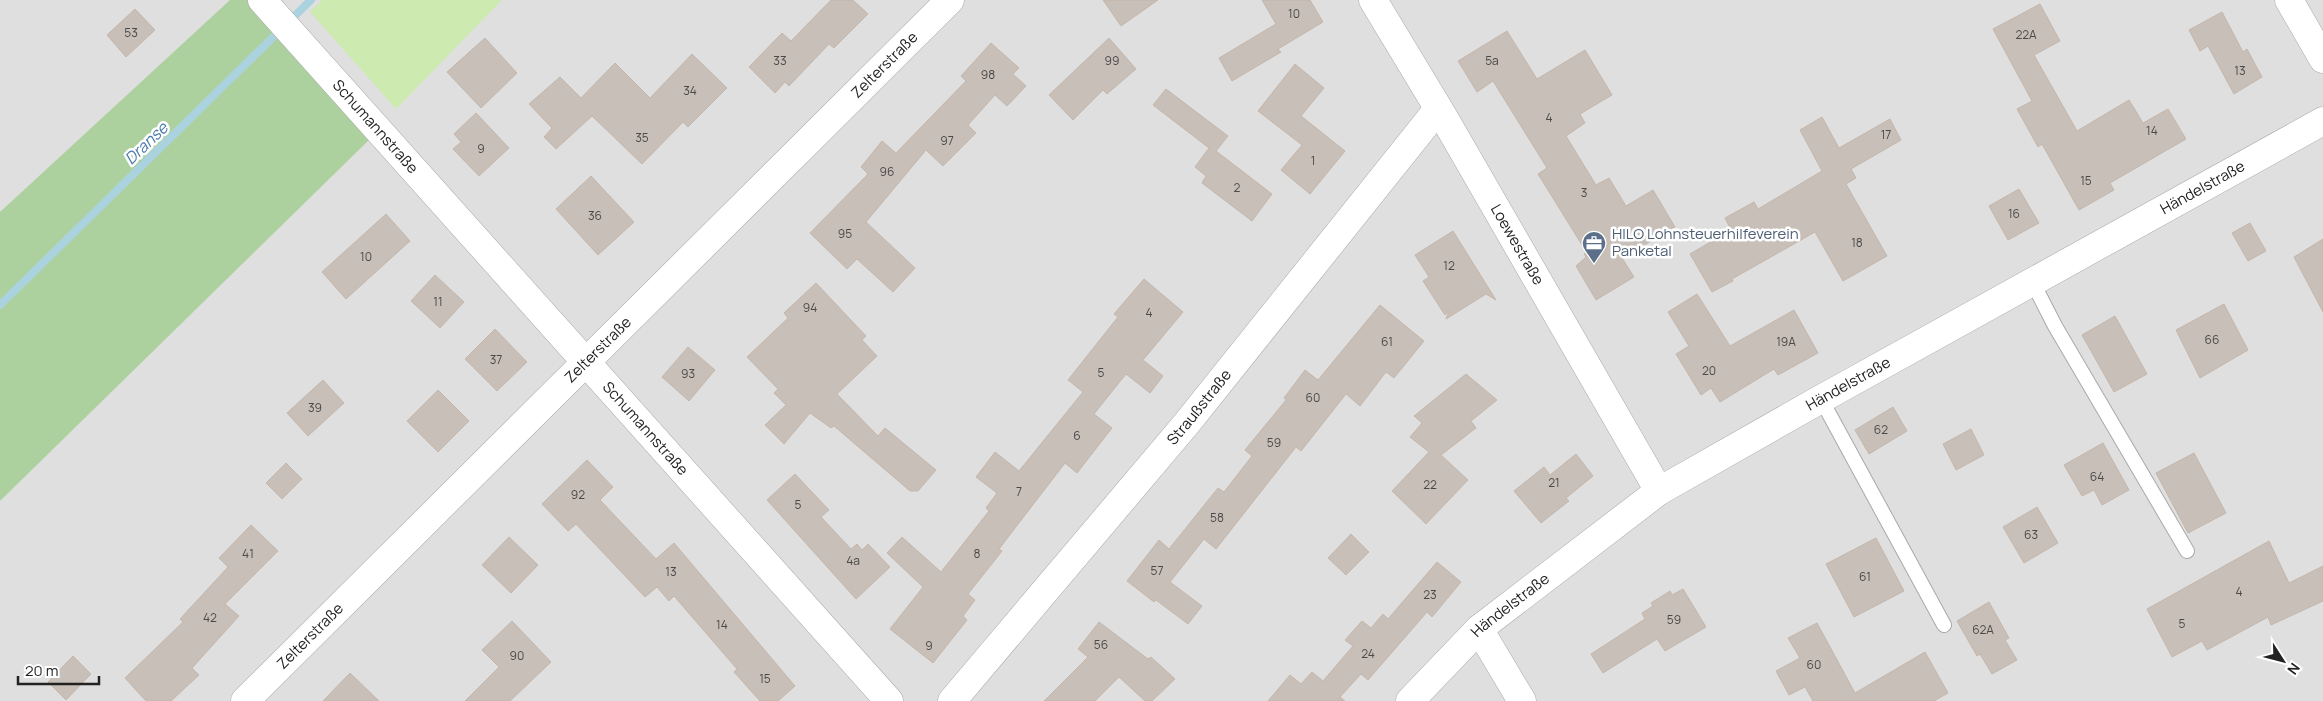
<svg xmlns="http://www.w3.org/2000/svg" width="2323" height="701" viewBox="0 0 2323 701" font-family="Manrope,sans-serif">
	<style>
		.residential { fill: #e0dfdf }
		.grass { fill: #cdebb0 }
		.forest { fill: #add19e }
		.lines { fill: none; stroke-linecap: round; stroke-linejoin: round }
		.stream { stroke: #aad3df; stroke-width: 8 }
		.building { fill: #c7bfb8; stroke: #c4b6ab }
		.lane-casing { stroke: #a9a9a9; stroke-width: 16 }
		.street-casing { stroke: #a9a9a9; stroke-width: 29 }
		.lane { stroke: #fff; stroke-width: 14 }
		.street { stroke: #fff; stroke-width: 28 }
		.labels { text-anchor: middle; stroke-width: 5; stroke-linejoin: round; paint-order: stroke }
		.number-label { font-size: 12px; fill: #4b4948 }
		.street-label { font-size: 15px; fill: #222; stroke: #fff }
		.service-label { font-size: 15px; fill: #4e5e75; stroke: #fff; text-anchor: start }
		.water-label { font-size: 16px; font-style: italic; fill: #4a7aab; stroke: #fff }
	</style>
	<rect width="100%" height="100%" fill="#f2efe9"/>
	<!-- residential -->
	<path class="residential" d="M0 0H2323V701H0Z"/>
	<!-- grass -->
	<path class="grass" d="M322 0H502L396 109 310 12Z"/>
	<!-- forest -->
	<path class="forest" d="M230 0H248L370 139 0 501V212Z"/>
	<g class="lines">
		<!-- stream -->
		<path class="stream" d="M0 305 311 0"/>
	</g>
	<!-- building -->
	<path class="building" d="M831 0H853L868 14 834 48 829 44 789 86 785 82 775 93 749 67 782 33 791 41Z
		M1103 0H1158L1121 26Z
		M1262 0H1310L1323 22 1278 49 1281 52 1232 81 1219 58 1276 24Z
		M2040 4 2060 41 2034 55 2077 131 2129 100 2143 123 2168 109 2186 139 2110 183 2114 190 2079 210 2042 144 2038 147 2017 109 2032 101 1993 29Z
		M135 9 155 30 126 57 107 35Z
		M2222 12 2243 52 2247 49 2262 77 2234 94 2208 46 2200 51 2189 30Z
		M1507 31 1537 79 1585 50 1612 95 1580 114 1585 123 1566 136 1596 185 1609 178 1626 206 1653 190 1675 227 1622 258 1634 277 1596 300 1576 266 1586 257 1584 254 1587 253 1538 174 1547 168 1493 81 1477 92 1458 61Z
		M485 38 517 73 481 108 447 72Z
		M1109 38 1136 69 1107 94 1103 90 1073 120 1049 95Z
		M991 43 1019 68 1013 74 1026 86 1007 106 995 95 968 125 976 133 943 166 926 150 866 222 915 268 893 292 857 259 847 269 810 233 868 174 861 167 882 141 896 153 966 81 961 76Z
		M692 54 727 88 688 127 683 122 642 164 592 116 556 149 544 137 552 128 529 104 560 77 581 98 615 63 650 98Z
		M1295 64 1324 88 1301 116 1345 151 1310 194 1281 170 1302 145 1258 111Z
		M1166 89 1228 136 1216 151 1272 194 1252 221 1202 183 1206 176 1195 167 1209 148 1153 105Z
		M476 113 509 148 479 176 453 149 461 142 454 134Z
		M1822 117 1839 148 1890 119 1901 140 1851 169 1856 178 1846 184 1887 256 1843 281 1815 232 1732 279 1733 281 1712 292 1690 254 1731 230 1725 218 1754 202 1758 209 1822 171 1800 130Z
		M591 176 634 222 598 255 556 209Z
		M2019 189 2039 223 2008 240 1989 206Z
		M386 214 410 241 346 299 322 272Z
		M2250 223 2266 251 2248 261 2232 233Z
		M1453 231 1496 300 1486 294 1446 319 1449 311 1445 315 1423 281 1429 277 1415 255Z
		M2323 239V312L2294 257Z
		M435 275 464 302 440 328 411 301Z
		M1144 279 1183 312 1143 360 1163 376 1150 393 1126 374 1094 414 1112 428 1077 473 1065 463 999 549 1002 551 968 594 975 600 963 616 967 620 933 663 890 629 923 587 887 553 902 537 941 572 989 511 986 508 997 493 976 477 995 452 1019 471 1083 392 1068 380 1118 317 1114 314Z
		M816 283 866 336 862 340 877 356 837 394 878 436 885 428 936 470 918 491H910L834 426 831 428 810 413 784 444 765 425 786 405 774 393 778 389 747 357 788 318 784 313Z
		M1697 294 1730 346 1794 310 1818 353 1778 375 1774 369 1720 402 1711 388 1701 395 1676 354 1689 346 1668 312Z
		M2224 304 2248 350 2200 378 2176 330Z
		M1380 305 1424 341 1394 378 1386 372 1360 406 1346 394 1301 451 1296 447 1216 549 1204 539 1170 582 1202 606 1188 624 1156 600 1154 602 1127 581 1159 540 1169 549 1218 488 1224 492 1252 456 1245 450 1286 400 1284 398 1305 370 1318 380Z
		M2115 316 2147 374 2114 392 2082 335Z
		M495 329 527 362 497 391 465 359Z
		M688 347 715 370 689 401 662 377Z
		M1466 374 1497 400 1471 421 1476 428 1441 455 1468 480 1426 524 1392 491 1429 452 1410 437 1422 423 1414 416Z
		M323 380 344 403 308 436 287 413Z
		M438 390 469 421 438 452 407 421Z
		M1893 407 1907 431 1869 454 1855 430Z
		M1971 429 1984 455 1956 470 1943 444Z
		M2103 443 2129 490 2102 505 2094 490 2082 496 2064 465Z
		M2194 453 2226 513 2188 533 2156 473Z
		M1576 454 1593 476 1566 498 1569 501 1541 523 1514 491 1544 467 1550 475Z
		M587 460 613 487 600 500 656 559 674 543 795 686 778 701H760L734 672 737 669 674 596 669 601 657 587 645 597 576 524 568 531 542 504Z
		M286 463 302 479 282 499 266 483Z
		M795 474 829 510 821 517 851 549 857 544 862 550 868 544 890 567 856 599 767 500Z
		M2037 507 2058 543 2024 563 2003 527Z
		M251 525 278 551 225 604 239 616 192 668 199 675 171 701H146L125 678 183 622 180 619 228 567 219 558Z
		M1351 534 1369 552 1346 575 1328 558Z
		M509 537 538 565 511 593 482 565Z
		M1876 538 1904 591 1854 617 1826 564Z
		M2269 541 2289 583 2323 566V601L2271 625 2268 617 2207 650 2202 641 2172 657 2147 609Z
		M1437 562 1461 582 1432 617 1427 612 1368 680 1361 674 1340 697 1345 701H1268L1290 675 1301 684 1312 672 1323 681 1353 646 1345 640 1362 621 1371 628 1383 614 1388 619Z
		M1683 589 1706 627 1665 651 1657 639 1603 673 1591 654 1645 619 1642 613 1653 606 1651 603 1670 591 1672 595Z
		M1989 602 2009 638 2005 640 2017 660 1992 674 1980 654 1977 656 1957 621Z
		M512 621 551 662 510 701H465L499 667 482 650Z
		M1099 622 1148 659 1151 657 1175 679 1152 701H1145L1119 677 1095 701H1044L1088 657 1078 649Z
		M1817 623 1855 693 1925 652 1948 693 1934 701H1813L1805 687 1789 695 1776 671 1800 658 1788 638Z
		M73 656 91 674 66 700 48 682Z
		M350 673 379 701H323Z"/>
	<g class="lines">
		<!-- lane casing -->
		<g class="lane-casing">
			<path id="lane" d="M2033 283 2055 326 2187 551
				M1821 399 1944 625"/>
		</g>
		<!-- street casing -->
		<g class="street-casing">
			<g id="street">
				<path id="s1" d="M262 0 889 701"/>
				<path id="s2" d="M1373 0 1443 116 1659 491"/>
				<path d="M2289 0 2323 59"/>
				<path d="M1479 629 1522 701"/>
				<path id="s3" d="M245 701 950 0"/>
				<path id="s4" d="M952 701 1187 423 1438 109"/>
				<path id="s5" d="M1410 701 1479 629 1659 491 1821 399 2323 121"/>
			</g>
		</g>
		<!-- lane -->
		<use href="#lane" class="lane"/>
		<!-- street -->
		<use href="#street" class="street"/>
	</g>
	<!-- icons -->
	<defs>
		<g id="office-pin" transform="scale(1.25)"><path d="M0 17L-7.5 6A9.5 9.5 0 1 1 7.5 6Z" fill="#5c6f8a" stroke="#fff"/><path d="M-6-3h4V-5.5h4V-3h4V5H-6ZM-1-4.5V-3h2v-1.5ZM-6 0V1H6V0Z" fill="#fff"/></g>
	</defs>
	<g fill-rule="evenodd">
		<use href="#office-pin" x="1594" y="243"/>
	</g>
	<g class="labels">
		<!-- number labels -->
		<g class="number-label">
			<text x="1294" y="18">10</text>
			<text x="131" y="37">53</text>
			<text x="2026" y="39">22A</text>
			<text x="780" y="65">33</text>
			<text x="1112" y="65">99</text>
			<text x="1492" y="65">5a</text>
			<text x="2240" y="75">13</text>
			<text x="988" y="79">98</text>
			<text x="690" y="95">34</text>
			<text x="1549" y="122">4</text>
			<text x="2152" y="135">14</text>
			<text x="1886" y="139">17</text>
			<text x="642" y="142">35</text>
			<text x="947" y="145">97</text>
			<text x="481" y="153">9</text>
			<text x="1313" y="165">1</text>
			<text x="887" y="176">96</text>
			<text x="2086" y="185">15</text>
			<text x="1237" y="192">2</text>
			<text x="1584" y="197">3</text>
			<text x="2014" y="218">16</text>
			<text x="595" y="220">36</text>
			<text x="845" y="238">95</text>
			<text x="1857" y="247">18</text>
			<text x="366" y="261">10</text>
			<text x="1449" y="270">12</text>
			<text x="438" y="306">11</text>
			<text x="810" y="312">94</text>
			<text x="1149" y="317">4</text>
			<text x="2212" y="344">66</text>
			<text x="1387" y="346">61</text>
			<text x="1786" y="346">19A</text>
			<text x="496" y="364">37</text>
			<text x="1709" y="375">20</text>
			<text x="1101" y="377">5</text>
			<text x="688" y="378">93</text>
			<text x="1313" y="402">60</text>
			<text x="315" y="412">39</text>
			<text x="1881" y="434">62</text>
			<text x="1077" y="440">6</text>
			<text x="1274" y="447">59</text>
			<text x="2097" y="481">64</text>
			<text x="1554" y="487">21</text>
			<text x="1430" y="489">22</text>
			<text x="1019" y="496">7</text>
			<text x="578" y="499">92</text>
			<text x="798" y="509">5</text>
			<text x="1217" y="522">58</text>
			<text x="2031" y="539">63</text>
			<text x="248" y="558">41</text>
			<text x="977" y="558">8</text>
			<text x="853" y="565">4a</text>
			<text x="1157" y="575">57</text>
			<text x="671" y="576">13</text>
			<text x="1865" y="581">61</text>
			<text x="2239" y="596">4</text>
			<text x="1430" y="599">23</text>
			<text x="210" y="622">42</text>
			<text x="1674" y="624">59</text>
			<text x="2182" y="628">5</text>
			<text x="722" y="629">14</text>
			<text x="1983" y="634">62A</text>
			<text x="1101" y="649">56</text>
			<text x="929" y="650">9</text>
			<text x="1368" y="658">24</text>
			<text x="517" y="660">90</text>
			<text x="1814" y="669">60</text>
			<text x="765" y="683">15</text>
		</g>
		<!-- street labels -->
		<g class="street-label">
			<text dy="5" stroke="none"><textPath href="#s3" startOffset="902">Zelterstraße</textPath></text>
			<text dy="5" stroke="none"><textPath href="#s1" startOffset="170">Schumannstraße</textPath></text>
			<text dy="5" stroke="none"><textPath href="#s5" startOffset="949">Händelstraße</textPath></text>
			<text dy="5" stroke="none"><textPath href="#s2" startOffset="284">Loewestraße</textPath></text>
			<text dy="5" stroke="none"><textPath href="#s3" startOffset="498">Zelterstraße</textPath></text>
			<text dy="5" stroke="none"><textPath href="#s5" startOffset="544">Händelstraße</textPath></text>
			<text dy="5" stroke="none"><textPath href="#s4" startOffset="384">Straußstraße</textPath></text>
			<text dy="5" stroke="none"><textPath href="#s1" startOffset="575">Schumannstraße</textPath></text>
			<text dy="5" stroke="none"><textPath href="#s5" startOffset="139">Händelstraße</textPath></text>
			<text dy="5" stroke="none"><textPath href="#s3" startOffset="92">Zelterstraße</textPath></text>
		</g>
		<!-- service labels -->
		<g class="service-label">
			<text x="1612" y="239">HILO Lohnsteuerhilfeverein<tspan x="1612" dy="17">Panketal</tspan></text>
		</g>
		<!-- water labels -->
		<g class="water-label">
			<text transform="translate(146 143) rotate(-44)" y="6">Dranse</text>
		</g>
	</g>
	<!-- north arrow -->
	<g transform="translate(2283 661) rotate(126)" stroke="#ffffff" stroke-width="4" paint-order="stroke">
	<path d="M0-4L9 19L0 12L-9 19Z" fill="#222222"/>
	<text y="-8" font-size="14" font-weight="bold" text-anchor="middle" fill="#222222">N</text>
	</g>
	<!-- scale -->
	<path d="M18 676v8h81v-8" fill="none" stroke="#222222" stroke-width="2.5"/>
	<text x="25" y="676" font-size="15" fill="#222222" stroke="#ffffff" stroke-width="4" paint-order="stroke">20 m</text>
</svg>
